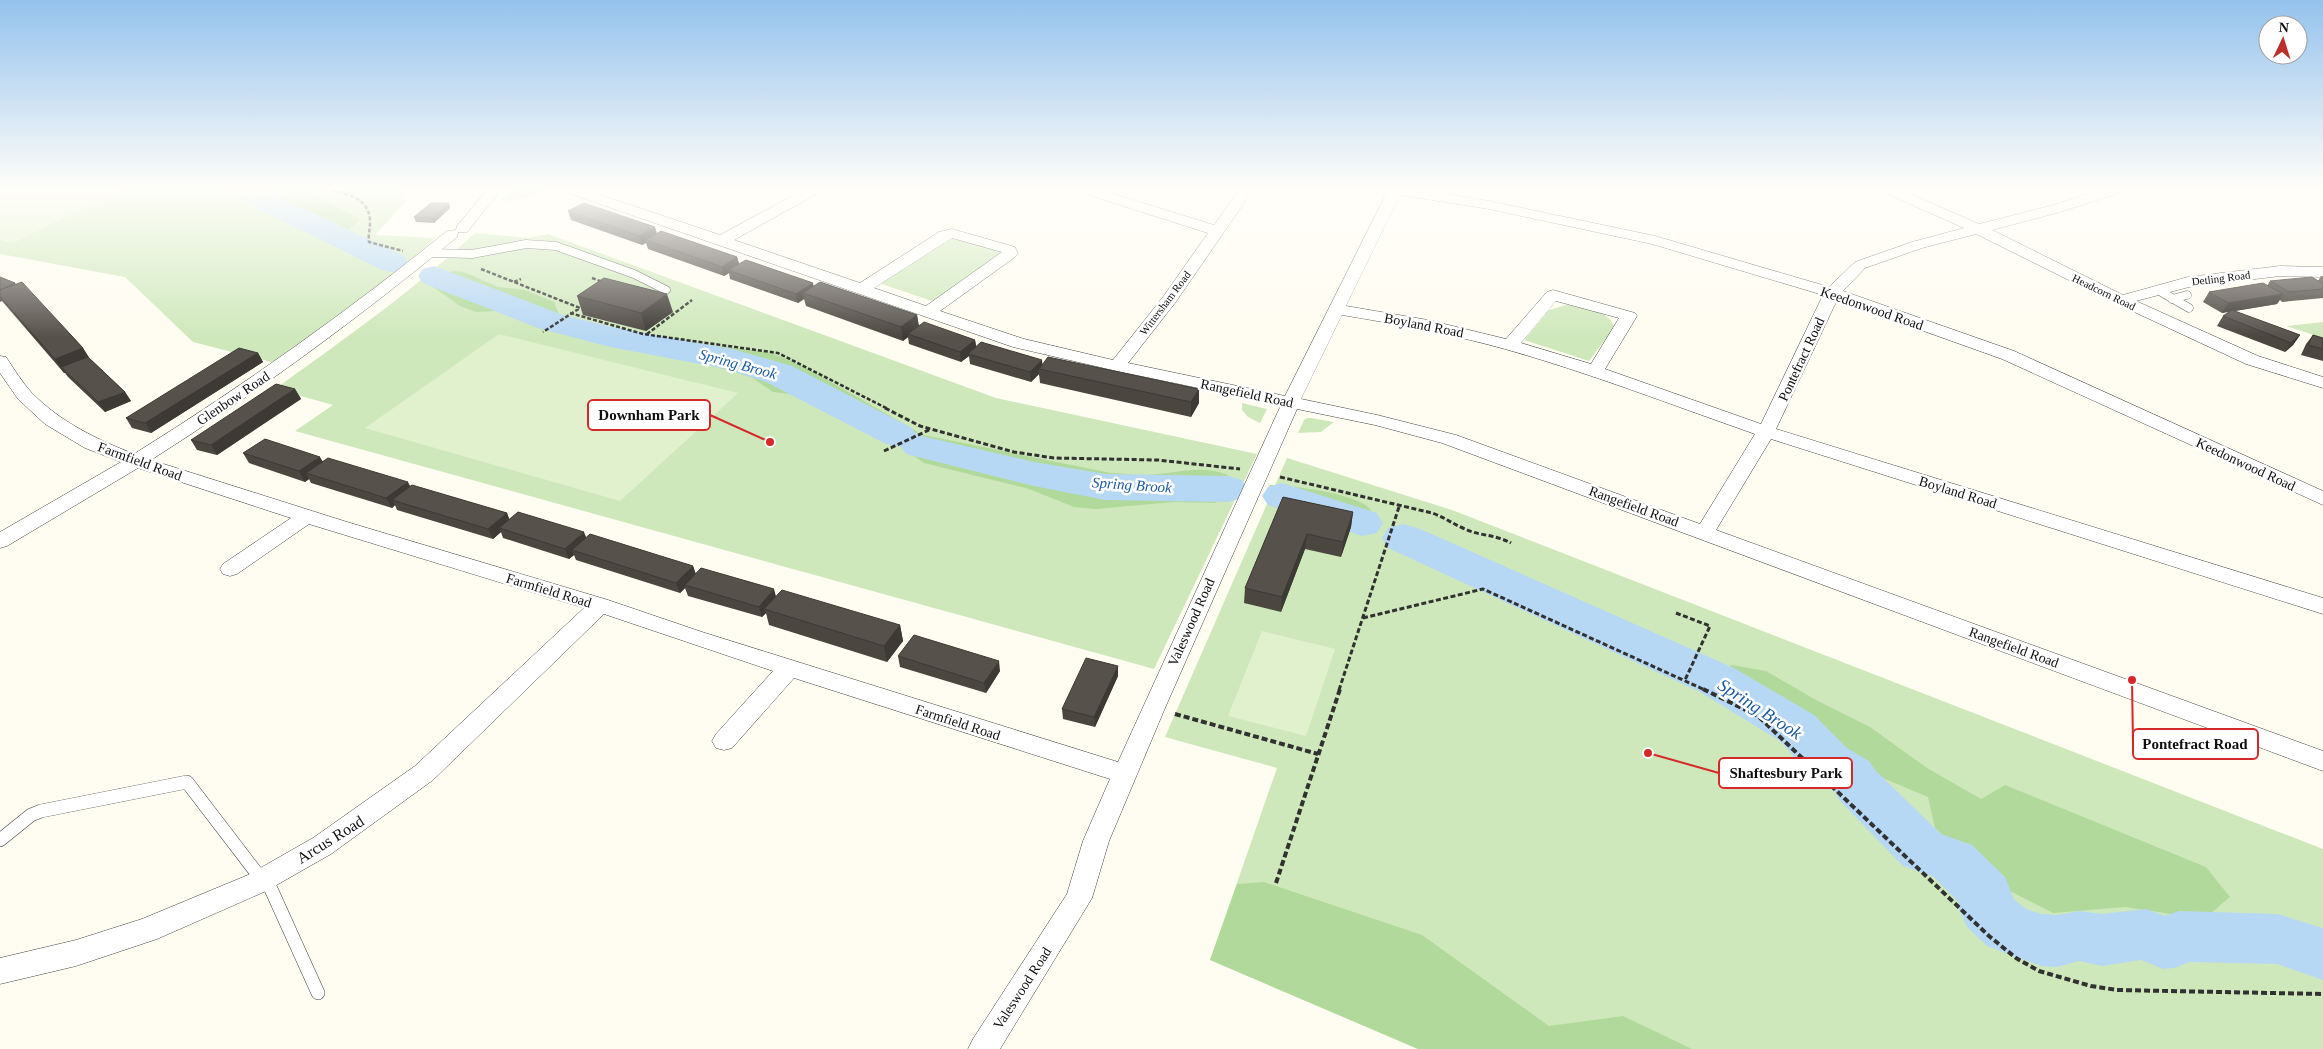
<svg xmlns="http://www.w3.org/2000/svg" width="2323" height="1049" viewBox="0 0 2323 1049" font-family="Georgia,serif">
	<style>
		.green { fill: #cfe8bb }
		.forest { fill: #b1d99b }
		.pitch { fill: #e1f0cd }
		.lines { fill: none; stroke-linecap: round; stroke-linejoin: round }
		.river { fill: #b7d8f4; fill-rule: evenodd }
		.lane-far1-casing { stroke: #424242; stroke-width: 9 }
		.lane-casing { stroke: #424242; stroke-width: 14 }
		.street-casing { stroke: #424242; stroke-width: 1 }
		.path-far2 { stroke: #313131; stroke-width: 2.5; stroke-dasharray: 4 2; stroke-linecap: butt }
		.path-far1 { stroke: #313131; stroke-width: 3; stroke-dasharray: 5 2.5; stroke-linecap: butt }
		.path { stroke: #313131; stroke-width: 4; stroke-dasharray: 6 3; stroke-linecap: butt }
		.lane-far1 { stroke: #fff; stroke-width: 8 }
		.lane { stroke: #fff; stroke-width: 13 }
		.street { fill: #fff; fill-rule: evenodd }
		.wall { fill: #4b4640 }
		.shaded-wall { fill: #3d3934 }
		.building { fill: #57514b; stroke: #3d3934 }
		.labels { text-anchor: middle; stroke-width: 5; stroke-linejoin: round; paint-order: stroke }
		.far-street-label { font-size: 11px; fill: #0f0f0f; stroke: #fff }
		.street-label { font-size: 14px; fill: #0f0f0f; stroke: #fff }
		.water-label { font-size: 15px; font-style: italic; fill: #1b599e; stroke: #fff }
		.near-street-label { font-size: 16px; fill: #0f0f0f; stroke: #fff }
		.near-water-label { font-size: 18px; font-style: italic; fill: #1b599e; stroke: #fff }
		.leader { fill: none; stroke: #d62828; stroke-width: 2 }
		.callout-dot { fill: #d62828; stroke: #fff; stroke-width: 2 }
		.callout { fill: #fff; stroke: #d62828; stroke-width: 2 }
		.callout-label { font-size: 15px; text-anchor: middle; font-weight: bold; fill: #0f0f0f }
	</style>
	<rect width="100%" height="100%" fill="#fffdf1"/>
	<!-- green -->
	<path class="green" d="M0 190H404L405 202 375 235 436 238 371 293 275 363 193 342 125 277 0 254Z
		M511 190H544L548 191 527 198 499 202Z
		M475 233 528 238 548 234 996 398 1257 454 1154 669 295 431 333 405 275 389C343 340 413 291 475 233Z
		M949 237 1003 252 935 302 879 283Z
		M1566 305C1581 306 1611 310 1614 328L1589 361 1524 340 1549 310Z
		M2323 322V338L2286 326Z
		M1242 403 1267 409 1260 423 1248 417 1242 410Z
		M1307 418H1311L1334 422 1321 432 1298 433 1304 420Z
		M1287 458 1452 510 2323 849V1049H1418L1210 960 1277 768 1165 737Z"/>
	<!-- forest -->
	<path class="forest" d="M309 193 360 219 346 232 273 195Z
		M453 271 464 272 498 287 525 290 554 302 560 317 548 325 516 310 476 312 460 306 432 286 433 278Z
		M566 319H576L608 330 645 337 766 352 782 357 812 371 918 432 896 442H887L790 394 773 392 751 377 678 356 564 334 553 328Z
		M924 435 1111 473C1121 473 1132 475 1142 475 1171 475 1200 463 1228 475L1224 499 1215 503 1174 502 1096 509 1074 507 1029 489 924 463 901 447Z
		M1270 485C1294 486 1349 492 1368 507 1372 511 1376 518 1379 523L1366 526 1276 502 1266 494Z
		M1732 665 1766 671 1816 700 1870 727 1927 768 1981 799 2005 785 2206 867 2230 897 2204 919 2125 907 2053 913 1998 885 1935 828 1928 797 1873 774 1804 729 1727 687 1718 673Z
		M1264 882 1422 935 1549 1026 1623 1016 1692 1049H1418L1210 960 1237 884Z"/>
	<!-- pitch -->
	<path class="pitch" d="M0 190H121L13 243 0 240Z
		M499 334 738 393 620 501 365 428Z
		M1262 631 1335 649 1306 736 1228 716Z"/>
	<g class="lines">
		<!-- river -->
		<path class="river" d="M228 190H265L404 256 409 263 404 270 393 272 382 270 232 196Z
			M434 266 563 315 612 327 732 349 792 366 912 428 917 435 1034 462 1105 474 1228 476 1242 480 1248 489 1242 498 1228 502 1105 500 1034 486 906 454 901 447 886 444 766 382 726 369 610 347 538 328 423 283 418 276 423 269Z
			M1282 483 1377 513 1383 523 1377 533 1362 536 1268 505 1262 496 1268 487Z
			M1403 524 1418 528 1734 668 1814 715 1847 748 1869 761 1876 771 1941 834 1972 845 2005 877 2014 899 2026 909 2041 914 2057 915 2079 911 2102 914 2146 909 2165 916 2179 911 2277 914 2323 928V980L2277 964 2190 962 2174 968 2163 969 2141 960 2102 966 2079 961 2057 967 2041 966 1987 946 1967 927 1959 910V903L1934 877 1903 866 1840 801 1833 789 1811 776 1780 741 1700 692 1388 548 1382 538 1388 528Z"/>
		<!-- lane-far1 casing -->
		<g class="lane-far1-casing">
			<path id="lane-far1" d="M429 253 472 254 526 244 556 246 634 274 666 290
				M2158 290 2189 308
				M2172 299 2187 295"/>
		</g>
		<!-- lane casing -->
		<g class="lane-casing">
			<path id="lane" d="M0 840 31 815 41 811 187 782 262 880
				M266 878 318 993"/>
		</g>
		<!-- street casing -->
		<g class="street-casing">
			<path id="street" d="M487 190H501L467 232H458L457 237C359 318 258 392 151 460L347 522 608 600 702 632 1118 762 1281 405 1117 371 1013 347 568 193 566 190H586L720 235 803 190H820L818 193 734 240 860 283 939 232 952 229 1015 247 1018 254 1015 257 940 311 1024 339 1113 360 1163 297 1208 233 1082 193 1080 190H1101L1214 225 1239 190H1253L1175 303 1128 363 1285 396 1388 190H1422L1489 201 1655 236 1829 287 1855 262 1912 242 1964 228 1885 193 1883 190H1901L1979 224 2050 206 2100 190H2121L2119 193 2060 212 1992 230 2123 295 2188 277 2280 266 2323 267V277L2280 276 2189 287 2136 301 2258 356 2323 377V388L2246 364 2115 303 1976 234 1922 248 1865 268 1843 291 2014 351 2323 491V505L2002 359 1837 300 1776 429 2323 598V614L1771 439 1716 530 2323 751V771L1442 443 1375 425 1297 409 1165 708 1109 841 1092 898 1000 1049H968L973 1039 1067 894 1083 841 1110 779 794 678 732 748 724 750 716 748 712 741 716 734 773 671 604 614 433 780 331 854 266 891 157 939 76 966 0 984V958L76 940 142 919 248 875 313 838 415 766 584 608 309 524 237 574 230 576 223 574 220 569 223 564 291 518 138 468 7 546 0 548V532L121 462 85 448 45 424 18 399 0 373V356L6 357C14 369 22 382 31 392 60 422 96 439 134 454 243 386 347 312 447 231L456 230 457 226ZM1400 195 1489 209 1652 244 1823 295 1761 424 1605 369 1637 316 1635 313 1553 290 1547 292 1506 339 1428 320 1346 306ZM952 238 1002 252 926 306 874 288ZM1556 301 1619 318 1591 364 1521 343ZM1342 315C1397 324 1451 334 1505 349 1590 373 1672 405 1755 434L1700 524 1456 435 1377 415 1301 399Z"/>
		</g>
		<!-- path-far2 -->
		<path class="path-far2" d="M333 190C351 195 370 200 370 222 370 229 368 235 369 242L403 251
			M481 269 580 308 543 332
			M592 278 603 282
			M514 282 521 279
			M570 313 643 334 778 353 888 409
			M647 334 692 300"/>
		<!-- path-far1 -->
		<path class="path-far1" d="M885 408 920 426 1014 452 1054 458 1158 460 1240 469
			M884 451 929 430
			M1280 477 1432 513C1444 517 1453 524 1465 529 1479 536 1494 534 1511 543
			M1676 613 1710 626 1685 680
			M1363 618 1483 589 1705 690
			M1339 690 1399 507"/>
		<!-- path -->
		<path class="path" d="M1703 689 1758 716 1989 936 2016 958 2039 971 2091 986 2117 990 2323 994
			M1175 714 1318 754
			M1276 883 1340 689"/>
		<!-- lane-far1 -->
		<use href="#lane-far1" class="lane-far1"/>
		<!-- lane -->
		<use href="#lane" class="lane"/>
		<!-- street -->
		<use href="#street" class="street"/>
	</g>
	<!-- wall -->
	<path class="wall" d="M449 203 450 208 434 223 416 222 414 217Z
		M568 211 657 233 737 257 739 264 813 283V286L917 315 919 326 975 340 976 347 1043 364 1199 389V403L1191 417 1040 383 1039 374 1031 382 970 364 969 356 961 362 909 344 908 337 903 341 806 306 804 299 798 303 730 279 729 273 724 276 648 249 646 243 642 245 571 220Z
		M2321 276H2323V298L2282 302 2280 300 2277 304 2235 311 2300 335 2293 345 2285 352 2217 326 2223 316 2230 311 2222 313 2203 302 2209 292 2267 286 2270 281H2318Z
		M0 277 15 283 83 348 90 359 125 392 131 401 105 412 68 377 65 373H64L2 301 0 302Z
		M577 296 673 312 646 331 583 315Z
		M2313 335 2323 338V361L2301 355 2306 344Z
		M258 353 263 362 151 433 132 428 126 418Z
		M295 389 301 399 217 455 197 450 191 440Z
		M243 453 323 461 507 513 509 519 586 538 693 566 696 574 776 597 900 625 903 641 887 662 769 625 766 613 762 617 688 596 685 588 680 593 576 560 574 555 569 559 503 538 501 532 493 539 397 510 395 505 392 508 311 483 309 479 305 482 249 463Z
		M1283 497 1353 512 1351 527 1341 557 1305 549 1281 612 1244 603 1245 588Z
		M898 656 1000 671 986 693 900 667Z
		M1118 666V676L1095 727 1063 719 1062 709Z"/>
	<!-- shaded-wall -->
	<path class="shaded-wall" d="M449 203 450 208 434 223 433 218Z
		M655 227 658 237 646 240V243L642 245 639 236Z
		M737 257 740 266 728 270 729 273 724 276 722 267Z
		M813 283 815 292 803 293 804 299 798 303 796 294Z
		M667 294 673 312 646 331 641 313Z
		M2283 294 2277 304 2222 313 2228 303Z
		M917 315 919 329 908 334V337L903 341 901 327Z
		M2300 335 2293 345 2285 352 2291 343Z
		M975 340 977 350 968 354 969 356 961 362 960 352Z
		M83 348 92 363 61 367 65 373H64L55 359Z
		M258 353 263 362 151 433 145 423Z
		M1042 360 1043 370 1039 369V374L1031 382 1030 372Z
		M295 389 301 399 217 455 211 445Z
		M1199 389V403L1191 417V402Z
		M125 392 131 401 105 412 98 402Z
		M320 457 326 467 306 473 309 479 305 482 299 471Z
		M408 482 413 492 392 500 395 505 392 508 386 498Z
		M1353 512 1351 527 1341 557 1343 542Z
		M507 513 511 524 499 528 501 532 493 539 488 529Z
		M584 532 588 542 572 550 574 555 569 559 565 549Z
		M1307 534 1305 549 1281 612 1282 597Z
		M693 566 696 576 685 585V588L680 593 676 583Z
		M774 589 777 600 764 609 766 613 762 617 759 607Z
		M900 625 903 641 887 662 884 646Z
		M999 661 1000 671 986 693 984 683Z
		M1118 666V676L1095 727 1094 717Z"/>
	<!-- building -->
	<path class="building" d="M431 203H449L433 218 414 217Z
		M584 203 655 227 639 236 568 211Z
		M661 231 737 257 722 267 646 240Z
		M746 260 813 283 796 294 728 270Z
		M0 277 15 283 0 290Z
		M2312 277 2323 284V289L2289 292 2270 281Z
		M604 278 667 294 641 313 577 296Z
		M22 282 83 348 55 359 0 297V290Z
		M820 282 917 315 901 327 803 293Z
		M2263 283 2283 294 2228 303 2209 292Z
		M2232 310 2300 335 2291 343 2223 316Z
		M924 322 975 340 960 352 908 334Z
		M2313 335 2323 338V349L2308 345Z
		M981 342 1042 360 1030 372 968 354Z
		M239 348 258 353 145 423 126 418Z
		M88 357 125 392 98 402 61 367Z
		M1048 357 1199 389 1191 402 1039 369Z
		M276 384 295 389 211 445 191 440Z
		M265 439 320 457 299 471 243 453Z
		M328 458 408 482 386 498 306 473Z
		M412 485 507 513 488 529 392 500Z
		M1283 497 1353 512 1343 542 1307 534 1282 597 1245 588Z
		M518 512 584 532 565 549 499 528Z
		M590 534 693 566 676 583 572 550Z
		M701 568 774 589 759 607 685 585Z
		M782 590 900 625 884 646 764 609Z
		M914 635 999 661 984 683 898 656Z
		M1086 658 1118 666 1094 717 1062 709Z"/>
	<!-- sky -->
	<linearGradient id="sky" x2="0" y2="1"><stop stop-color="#94c2ed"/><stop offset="0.56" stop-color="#fffef9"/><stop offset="1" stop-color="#fffef9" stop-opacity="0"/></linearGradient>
	<rect width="2323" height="337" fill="url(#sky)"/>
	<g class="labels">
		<!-- far-street labels -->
		<g class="far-street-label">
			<text transform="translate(2221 278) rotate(-7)" y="4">Detling Road</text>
			<text transform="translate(2104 292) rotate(26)" y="4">Headcorn Road</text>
			<text transform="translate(1165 303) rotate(-53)" y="4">Wittersham Road</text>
		</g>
		<!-- street labels -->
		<g class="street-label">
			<text transform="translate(1872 308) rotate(19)" y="5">Keedonwood Road</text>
			<text transform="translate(1424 325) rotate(11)" y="5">Boyland Road</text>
			<text transform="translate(1801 359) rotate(-65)" y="5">Pontefract Road</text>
			<text transform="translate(1247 393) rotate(12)" y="5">Rangefield Road</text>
			<text transform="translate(233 398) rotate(-34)" y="5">Glenbow Road</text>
			<text transform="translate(140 461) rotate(20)" y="5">Farmfield Road</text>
			<text transform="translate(2246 464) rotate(25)" y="5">Keedonwood Road</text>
			<text transform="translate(1958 492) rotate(17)" y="5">Boyland Road</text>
			<text transform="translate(1634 506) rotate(20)" y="5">Rangefield Road</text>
			<text transform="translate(549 590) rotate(17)" y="5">Farmfield Road</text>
			<text transform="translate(1191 622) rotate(-66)" y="5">Valeswood Road</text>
			<text transform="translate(2014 647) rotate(20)" y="5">Rangefield Road</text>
			<text transform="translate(958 722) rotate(18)" y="5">Farmfield Road</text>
			<text transform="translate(1022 988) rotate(-57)" y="5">Valeswood Road</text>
		</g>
		<!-- water labels -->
		<g class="water-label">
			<text transform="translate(738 364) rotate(15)" y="5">Spring Brook</text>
			<text transform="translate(1132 485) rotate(4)" y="5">Spring Brook</text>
		</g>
		<!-- near-street labels -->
		<g class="near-street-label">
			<text transform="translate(330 839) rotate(-32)" y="6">Arcus Road</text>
		</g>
		<!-- near-water labels -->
		<g class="near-water-label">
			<text transform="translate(1760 709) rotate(33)" y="6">Spring Brook</text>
		</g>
	</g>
	<!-- callouts -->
	<path class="leader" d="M770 442L710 415M2132 680L2133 744M1648 753L1719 773"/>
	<g class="callout-dot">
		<circle cx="770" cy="442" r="5"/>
		<circle cx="2132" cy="680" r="5"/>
		<circle cx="1648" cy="753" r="5"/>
	</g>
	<g class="callout">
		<rect x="588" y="400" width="122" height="30" rx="5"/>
		<rect x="2133" y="729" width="125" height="30" rx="5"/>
		<rect x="1719" y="758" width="133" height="30" rx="5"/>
	</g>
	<g class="callout-label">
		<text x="649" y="420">Downham Park</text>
		<text x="2195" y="749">Pontefract Road</text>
		<text x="1786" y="778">Shaftesbury Park</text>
	</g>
	<!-- north arrow -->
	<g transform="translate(2283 40) rotate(4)"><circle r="24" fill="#ffffff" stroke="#9f9f9f"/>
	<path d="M0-4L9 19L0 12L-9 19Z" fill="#bb302a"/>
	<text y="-8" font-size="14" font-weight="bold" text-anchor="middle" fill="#0f0f0f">N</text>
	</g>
</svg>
